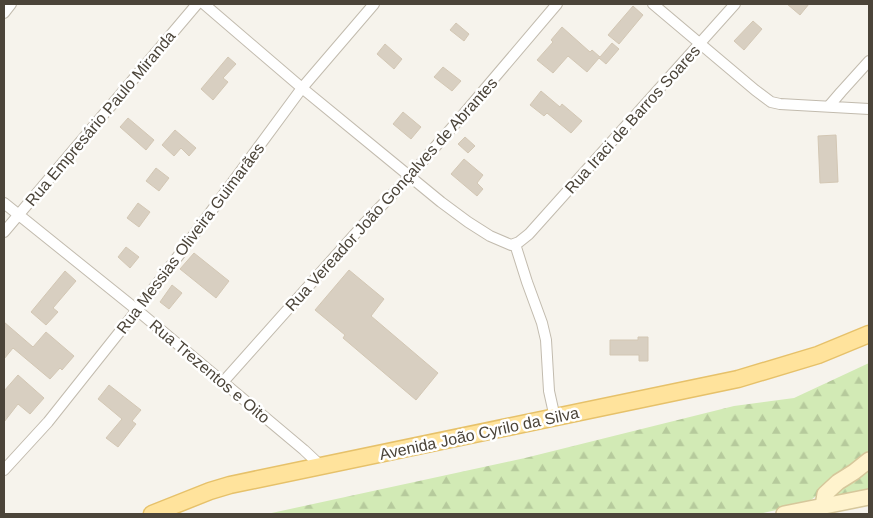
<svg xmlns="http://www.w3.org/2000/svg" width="873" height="518" viewBox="0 0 873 518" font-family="Helvetica,sans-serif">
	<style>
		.forest { fill: url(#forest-firs) }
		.building { fill: #d8cfc1; stroke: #d3c7b4 }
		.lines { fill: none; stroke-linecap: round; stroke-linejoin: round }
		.street-casing { stroke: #c2bbae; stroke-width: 12 }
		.secondary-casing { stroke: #d6c79b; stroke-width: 18 }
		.primary-casing { stroke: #e6c16a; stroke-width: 19 }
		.street { stroke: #fff; stroke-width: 10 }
		.secondary { stroke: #fff3cd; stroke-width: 15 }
		.primary { stroke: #ffe39c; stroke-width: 16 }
		.labels { text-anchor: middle; stroke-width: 5; stroke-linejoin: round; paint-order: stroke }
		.street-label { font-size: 16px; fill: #4b4439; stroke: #fff }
	</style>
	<defs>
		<pattern id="forest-firs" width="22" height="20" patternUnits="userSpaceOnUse" patternTransform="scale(1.25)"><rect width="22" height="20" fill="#d2eab5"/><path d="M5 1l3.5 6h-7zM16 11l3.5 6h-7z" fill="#b6ca9c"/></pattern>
	</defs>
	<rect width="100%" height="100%" fill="#f6f3ec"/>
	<!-- forest -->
	<path class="forest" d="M869 363V456L807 503 759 514H267L525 458 734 406 794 398Z
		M869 468V492L830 496Z"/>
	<!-- building -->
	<path class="building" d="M787 4H809L800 15Z
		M633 6 643 15 619 44 608 35Z
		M753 21 762 29 744 50 734 41Z
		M456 23 469 34 464 41 450 30Z
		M562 27 590 52 592 50 600 57 612 43 619 49 606 64 599 58 587 72 568 56 553 73 537 60 553 42 551 40Z
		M385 44 402 59 394 69 377 54Z
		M228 57 236 64 223 78 228 82 213 100 201 89Z
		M443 67 461 81 452 91 434 77Z
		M541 91 560 107 562 104 582 121 571 133 547 113 544 116 530 105Z
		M403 112 421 127 411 139 393 124Z
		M128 118 154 140 146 150 120 127Z
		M175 130 196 148 189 156 181 148 174 156 162 145Z
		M836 135 838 182 820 183 818 136Z
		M465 137 475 146 468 153 458 144Z
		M464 159 483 175 477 183 483 189 477 196 451 174Z
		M156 168 169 178 159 191 146 181Z
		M138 203 150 212 139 227 127 218Z
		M126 247 139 257 130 268 118 257Z
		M194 253 229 281 216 298 180 269Z
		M349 270 384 299 371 316 438 373 416 400 343 338 345 335 315 310Z
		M65 271 76 281 53 308 58 312 46 325 31 312Z
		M172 285 182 293 169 309 160 302Z
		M4 322 33 347 46 332 74 356 62 370 60 368 50 379 13 348 4 359Z
		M638 337H648V361H639V355H610V340H638Z
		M18 375 44 398 30 414 18 404 4 422V391Z
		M109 385 141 410 132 421 136 424 118 447 106 438 122 419 98 399Z"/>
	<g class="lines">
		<!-- street casing -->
		<g class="street-casing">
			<path id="street" d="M204 4 302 88 441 202 468 222 490 236 511 245 519 242 529 234 735 4
				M653 4 755 90 771 102 780 104 869 109
				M4 13 11 4
				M829 106 841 92 869 61
				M4 203 137 310 304 450 321 466
				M4 232 197 4
				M515 244 527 282 542 323 546 340 549 391 555 418
				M223 382 363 225 409 177 456 123 557 4
				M4 470 48 422 137 310 179 255 302 88 374 4"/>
		</g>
		<!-- secondary casing -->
		<g class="secondary-casing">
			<path id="secondary" d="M823 506 825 494 838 482 854 472 869 460
				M784 514 869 497"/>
		</g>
		<!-- primary casing -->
		<g class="primary-casing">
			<path id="primary" d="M152 514 210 491 230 485 738 379 818 355 869 334"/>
		</g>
		<!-- street -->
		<use href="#street" class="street"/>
		<!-- secondary -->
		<use href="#secondary" class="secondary"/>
		<!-- primary -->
		<use href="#primary" class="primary"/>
	</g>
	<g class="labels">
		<!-- street labels -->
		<g class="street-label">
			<text transform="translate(100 118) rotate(-50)" y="6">Rua Empresário Paulo Miranda</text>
			<text transform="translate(632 119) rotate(-48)" y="6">Rua Iraci de Barros Soares</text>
			<text transform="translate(391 194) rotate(-48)" y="6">Rua Vereador João Gonçalves de Abrantes</text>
			<text transform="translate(190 238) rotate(-53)" y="6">Rua Messias Oliveira Guimarães</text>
			<text transform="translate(210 371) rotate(40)" y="6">Rua Trezentos e Oito</text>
			<text transform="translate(479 433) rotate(-12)" y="6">Avenida João Cyrilo da Silva</text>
		</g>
	</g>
	<!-- border -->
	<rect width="873" height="518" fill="none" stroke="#4b4439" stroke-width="10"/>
</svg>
